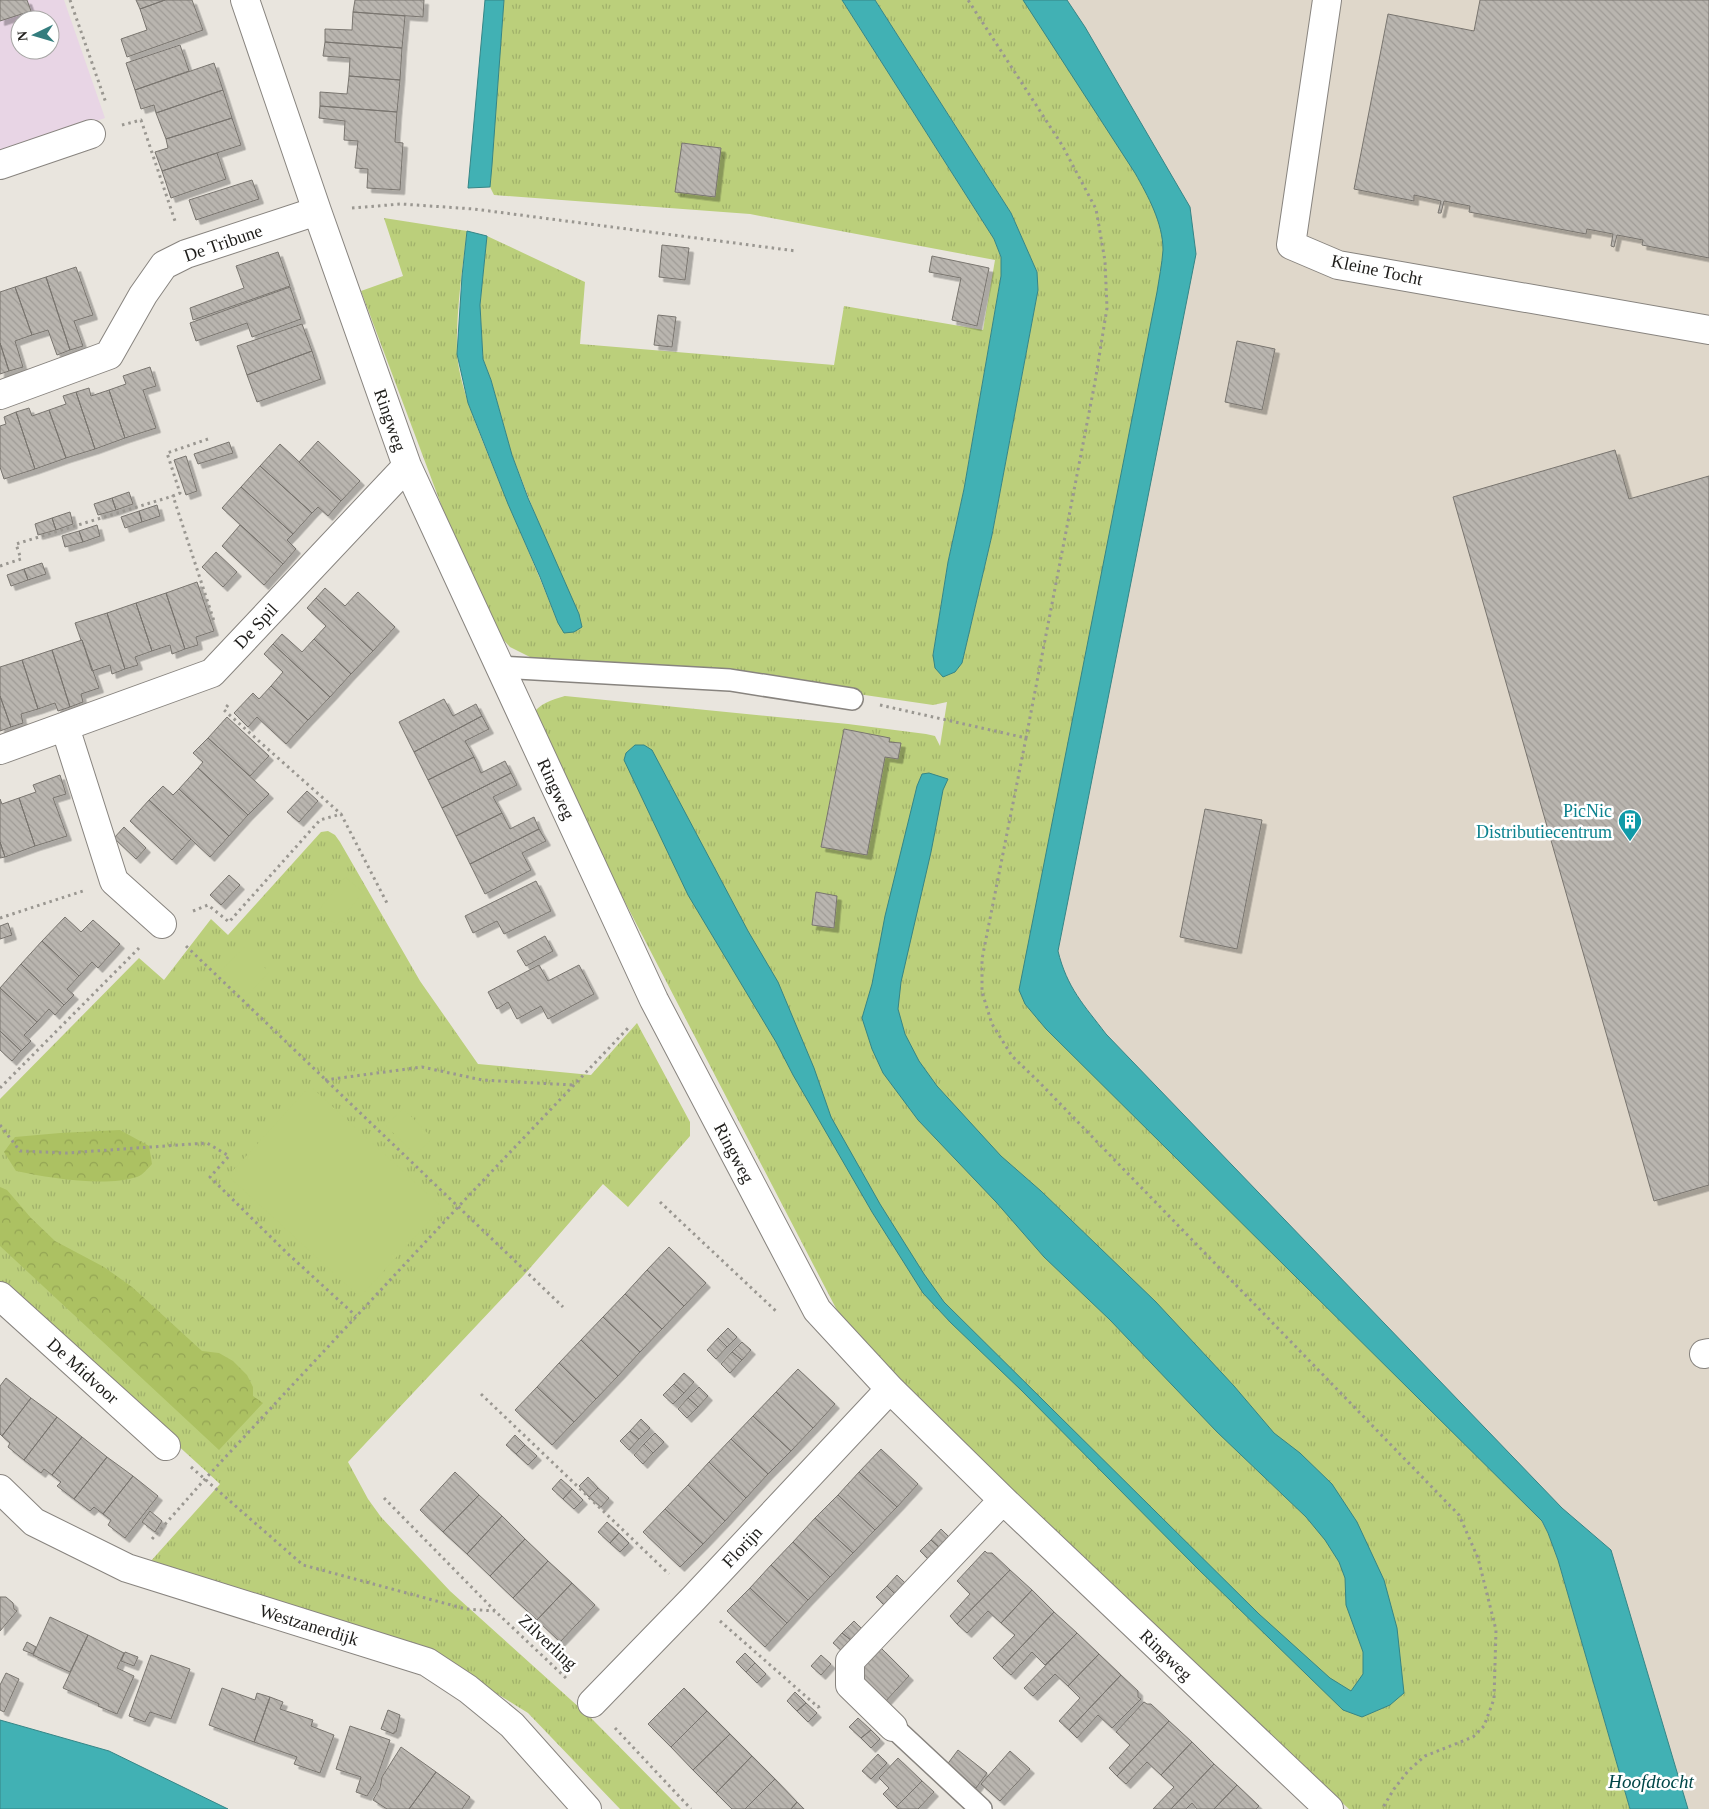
<svg xmlns="http://www.w3.org/2000/svg" width="1709" height="1809" viewBox="0 0 1709 1809" font-family="'Times New Roman',serif">
	<style>
		.built { fill: #dfd7ca }
		.education { fill: #e8d5e5; fill-rule: evenodd }
		.grass { fill: url(#grass-tufts) }
		.forest { fill: url(#forest-crowns) }
		.park { fill: #bbcf7b }
		.water { fill: #41b1b4; stroke: #368586 }
		.building { fill: url(#building-back-hatch); stroke: #79756f; filter: url(#shadow) }
		.lines { fill: none; stroke-linecap: round; stroke-linejoin: round }
		.service-casing { stroke: #88847f; stroke-width: 24 }
		.pedestrian-casing { stroke: #88847f; stroke-width: 30 }
		.minor-casing { stroke: #88847f; stroke-width: 30 }
		.tertiary-casing { stroke: #88847f; stroke-width: 30 }
		.path { stroke: #9a9791; stroke-width: 3; stroke-dasharray: 2.5 4; stroke-linecap: butt }
		.service { stroke: #fff; stroke-width: 21 }
		.pedestrian { stroke: #fff; stroke-width: 28 }
		.minor { stroke: #fff; stroke-width: 28 }
		.tertiary { stroke: #fff; stroke-width: 28 }
		.labels { text-anchor: middle; stroke-width: 5; stroke-linejoin: round; paint-order: stroke }
		.street-label { font-size: 18px; fill: #1e1d1a; stroke: #fff }
		.culture-label { font-size: 18px; fill: #0d838f; stroke: #fff; text-anchor: end }
		.water-label { font-size: 19px; font-style: italic; fill: #004648; stroke: #fff }
	</style>
	<defs>
		<pattern id="grass-tufts" width="24" height="20" patternUnits="userSpaceOnUse" patternTransform="scale(1.25)"><rect width="24" height="20" fill="#bbcf7b"/><path d="M3 7l-1-3M5 7V3M7 7l1-3M15 17l-1-3M17 17v-4M19 17l1-3" fill="none" stroke="#a0b16a"/></pattern>
		<pattern id="forest-crowns" width="20" height="18" patternUnits="userSpaceOnUse" patternTransform="scale(1.25)"><rect width="20" height="18" fill="#acc162"/><path d="M2 6a3 3 0 1 1 6 0M12 15a3 3 0 1 1 6 0" fill="none" stroke="#94a554"/></pattern>
		<pattern id="building-back-hatch" width="6" height="6" patternUnits="userSpaceOnUse" patternTransform="scale(1.25)"><rect width="6" height="6" fill="#b9b5af"/><path d="M-1 5l2 2M0 0l6 6M5-1l2 2" fill="none" stroke="#9f9b96"/></pattern>
		<filter id="shadow"><feDropShadow dx="4.5" dy="4.5" stdDeviation="0" flood-color="#0004"/></filter>
	</defs>
	<rect width="100%" height="100%" fill="#e9e5de"/>
	<!-- built -->
	<path class="built" d="M999 0H1709V1809H1628L958 1036 1054 511Z"/>
	<!-- education -->
	<path class="education" d="M0 0H64L105 118 2 153 0 152ZM20 20H50V50H20Z"/>
	<!-- grass -->
	<path class="grass" d="M504 0H842L994 239 1001 257V276L964 489 948 562 933 655 962 663 992 535 1038 290 1037 272 1011 213 875 0H1037L1181 228 1041 994 1554 1511 1542 1522 1548 1533 1558 1560 1630 1809H1349L1194 1665 931 1417 841 1318 545 748 531 716C540 703 551 700 565 696L848 724 926 734 935 736 940 746 947 702 933 705 734 676 540 662 510 647 484 619 361 291 403 276 384 218 467 231C462 271 456 313 457 353 459 383 474 419 485 447 508 506 535 564 558 623L540 527 512 455 491 380 483 359 480 305 487 236 585 282 580 344 834 365 844 306 983 330 995 260 750 214 494 195 490 187Z
		M328 831 335 835 340 842 420 981 478 1064 591 1075 637 1023 690 1122V1136L628 1207 603 1184 524 1275 348 1462 368 1499 381 1517 450 1591 591 1718 681 1809H620L528 1713 486 1687 150 1562 220 1484 0 1283V1099L139 958 164 980 211 919 228 935 321 832Z"/>
	<!-- forest -->
	<path class="forest" d="M120 1130 149 1146 152 1164C148 1168 143 1175 137 1177 105 1187 49 1178 16 1171L4 1152 15 1137 60 1133Z
		M0 1187 7 1190 31 1218 55 1241 104 1267 132 1287 202 1351 219 1353 233 1361 247 1375 253 1387V1396L263 1403 219 1450 0 1246Z"/>
	<!-- park -->
	<path class="park" d="M345 877 363 892 337 925 318 911Z
		M244 947 269 972 243 1000 217 975Z
		M310 1086 442 1207 360 1297 228 1176Z
		M403 1108 432 1138 416 1155 386 1126Z"/>
	<!-- water -->
	<path class="water" d="M485 0H504L492 165 490 187 468 188Z
		M842 0H875L1011 213 1037 272 1038 290 992 535 962 663 955 672 943 677 935 668 933 655 948 562 964 489 1001 276V257L994 239Z
		M1023 0H1067L1085 27 1190 207 1196 254 1058 951C1067 988 1084 1005 1106 1034L1562 1508 1611 1550 1688 1809H1630L1558 1560 1548 1533 1542 1521 1046 1029 1025 1004 1019 990 1157 292C1159 279 1162 264 1163 250 1163 223 1148 196 1135 173Z
		M467 231 487 236 480 305 483 359 491 380 512 455 528 498 579 614 582 627 574 632 564 633 558 623 540 577 508 504 468 403 457 354 462 276Z
		M635 745H644L652 750 748 931 778 982 814 1068 831 1117 880 1204 924 1274 944 1302 1259 1614 1330 1678 1351 1691 1363 1674V1652L1346 1605 1345 1578 1339 1562 1325 1540 1306 1517 1217 1432 1110 1320 1044 1257 996 1202 918 1120 883 1073 872 1049 862 1018 872 984 885 916 917 786 922 774 929 773 948 779 943 790 931 852 901 982 898 1009 905 1034 919 1061 937 1086 1001 1156 1041 1191 1156 1302 1234 1386 1274 1433 1300 1453 1332 1484 1357 1522 1384 1580 1397 1628 1404 1693 1390 1705 1362 1717 1343 1710 1198 1569 1022 1391 951 1323 923 1293 872 1212 793 1075 776 1042 688 895 624 760 626 753Z
		M0 1720 109 1751 228 1809H0Z"/>
	<!-- building -->
	<path class="building" d="M0 0H27L31 11 0 21Z
		M136 0H165L140 9Z
		M165 0H192L203 30 127 57 121 39 147 30 140 9Z
		M355 0H424L423 17 353 12Z
		M1480 0H1709V258L1642 245 1643 240 1617 235 1614 247 1611 246 1613 234 1587 229 1586 234 1469 212 1470 206 1444 201 1441 213H1438L1441 201 1414 195V201L1354 189 1388 14 1474 31Z
		M353 12 405 16 402 48 325 42V29L352 30Z
		M325 42 402 48 400 80 349 76 350 58 323 56Z
		M180 45 189 71 135 90 126 63Z
		M214 63 223 90 156 113 154 105 141 109 135 90Z
		M349 76 400 80 397 112 320 106V92L347 94Z
		M223 90 232 118 166 139 156 113Z
		M320 106 397 112 395 142 403 143 400 190 367 188 368 169 355 168 358 141 344 140 345 121 319 118Z
		M232 118 241 145 162 171 155 152 168 148 166 139Z
		M682 143 721 148 715 197 675 192Z
		M217 153 226 179 171 198 162 171Z
		M252 180 259 199 196 220 189 200Z
		M662 245 689 248 685 280 659 277Z
		M278 252 290 286 193 320 190 308 244 288 236 266Z
		M932 256 989 268 977 326 952 320 961 278 929 272Z
		M76 267 93 315 74 321 83 346 70 350 46 277Z
		M46 277 70 350 57 355 48 330 32 335 15 287Z
		M15 287 32 335 15 341 23 367 9 371 0 343V292Z
		M290 287 301 319 252 337 247 323 196 341 190 323Z
		M658 315 676 317 672 347 654 345Z
		M302 324 312 351 247 375 237 346Z
		M1237 341 1275 349 1262 410 1225 402Z
		M0 343 9 371 0 374Z
		M312 351 321 379 257 402 247 375Z
		M150 367 156 386 143 390 156 428 125 438 109 390 126 384 123 376Z
		M89 388 91 396 109 390 125 438 95 449 76 392Z
		M76 392 95 449 66 458 49 410 66 404 63 396Z
		M29 408 32 416 49 410 66 458 35 469 16 412Z
		M16 412 35 469 4 479 0 467V426L6 424 4 417Z
		M318 441 360 481 341 501 299 462Z
		M229 442 233 453 198 464 194 454Z
		M280 444 341 501 328 516 318 507 312 513 260 466Z
		M1615 450 1629 499 1709 476V1185L1654 1201 1453 497Z
		M186 456 197 491 186 495 174 460Z
		M260 466 312 513 293 534 241 487Z
		M241 487 293 534 287 540 296 549 283 564 222 508Z
		M129 492 133 504 116 510 112 498Z
		M112 498 116 510 98 515 94 504Z
		M157 505 160 516 142 522 139 511Z
		M139 511 142 522 125 528 121 517Z
		M70 512 73 524 56 530 52 518Z
		M52 518 56 530 38 535 35 524Z
		M97 525 100 536 83 542 79 531Z
		M240 525 283 564 264 585 222 546Z
		M79 531 83 542 65 547 62 536Z
		M216 552 237 572 223 587 202 567Z
		M42 563 46 574 28 580 24 569Z
		M24 569 28 580 11 586 7 575Z
		M197 582 214 631 196 637 198 645 185 649 166 593Z
		M325 588 345 606 358 592 395 627 373 651 316 598Z
		M166 593 185 649 172 654 170 645 152 651 136 603Z
		M316 598 373 651 351 674 314 639 326 626 307 608Z
		M136 603 152 651 135 657 138 665 125 669 107 613Z
		M107 613 125 669 112 674 110 665 92 671 82 640H81L75 623Z
		M282 634 302 652 314 639 351 674 330 697 273 644Z
		M82 640 99 688 81 694 83 702 70 707 52 650Z
		M273 644 330 697 308 720 271 686 283 672 264 654Z
		M52 650 70 707 58 711 55 703 38 709 22 660Z
		M22 660 38 709 21 714 23 723 11 727 0 696V667Z
		M271 686 308 720 286 744 257 717 248 727 234 713 253 693 259 699Z
		M0 696 11 727 0 731Z
		M444 699 453 716 476 704 482 716 414 752 399 722Z
		M482 716 489 729 465 741 474 757 428 780 414 752Z
		M227 717 269 756 250 776 208 738Z
		M844 729 890 738 889 742 901 743 898 759 885 757 867 855 821 847Z
		M208 738 269 794 248 815 198 768 203 762 193 753Z
		M474 757 481 773 505 761 511 773 442 808 428 780Z
		M198 768 248 815 229 836 179 789Z
		M511 773 517 785 493 797 502 813 456 836 442 808Z
		M60 775 66 794 53 798 67 836 35 846 19 798 36 792 33 785Z
		M163 786 173 795 179 789 229 836 210 857 149 800Z
		M307 791 318 801 299 822 287 812Z
		M19 798 35 846 5 857 0 842V799L2 804Z
		M149 800 191 839 172 860 130 821Z
		M1205 809 1262 820 1237 949 1180 937Z
		M502 813 510 829 534 817 539 829 470 864 456 836Z
		M124 827 146 848 136 859 114 838Z
		M539 829 546 841 522 853 531 870 485 894 470 864Z
		M0 842 5 857 0 858Z
		M229 875 240 885 221 905 210 895Z
		M536 881 551 911 504 934 497 921 473 933 465 916Z
		M816 892 837 896 834 928 812 925Z
		M65 917 81 932 93 920 120 944 98 968 92 962 79 976 42 941Z
		M8 923 12 935 0 939V926Z
		M545 936 553 951 526 966 517 951Z
		M42 941 79 976 67 989 74 995 64 1005 21 964Z
		M21 964 64 1005 55 1015 49 1009 37 1022 0 988Z
		M539 965 548 981 579 965 594 994 548 1019 541 1006 517 1019 508 1002 497 1009 488 992Z
		M0 988 37 1022 24 1035 31 1041 21 1051 0 1031Z
		M0 1031 21 1051 12 1061 0 1050Z
		M669 1247 706 1283 684 1306 647 1270Z
		M647 1270 684 1306 662 1329 625 1294Z
		M625 1294 662 1329 640 1352 603 1317Z
		M603 1317 640 1352 618 1376 581 1340Z
		M728 1328 737 1337 727 1347 718 1338Z
		M718 1338 727 1347 716 1359 707 1350Z
		M581 1340 618 1376 596 1399 559 1363Z
		M742 1342 751 1350 742 1360 732 1352Z
		M732 1352 742 1360 730 1373 721 1364Z
		M559 1363 596 1399 574 1422 537 1387Z
		M798 1369 835 1404 813 1428 776 1392Z
		M684 1373 694 1382 684 1393 674 1384Z
		M6 1378 31 1398 2 1436 0 1434V1386Z
		M674 1384 684 1393 673 1404 663 1395Z
		M537 1387 574 1422 552 1445 515 1410Z
		M699 1387 708 1396 698 1407 688 1398Z
		M776 1392 813 1428 791 1451 753 1416Z
		M31 1398 57 1417 24 1460 8 1447 10 1443 2 1436Z
		M688 1398 698 1407 687 1418 678 1409Z
		M753 1416 791 1451 768 1474 731 1439Z
		M57 1417 82 1437 52 1475 44 1469 41 1473 24 1460Z
		M641 1419 650 1428 639 1439 630 1431Z
		M630 1431 639 1439 629 1450 620 1441Z
		M655 1433 664 1442 653 1453 644 1444Z
		M515 1435 525 1445 516 1454 506 1445Z
		M82 1437 107 1457 74 1499 57 1486 61 1482 52 1475Z
		M731 1439 768 1474 746 1498 709 1462Z
		M644 1444 653 1453 643 1464 634 1455Z
		M525 1445 537 1456 528 1465 516 1454Z
		M881 1449 918 1484 897 1507 859 1472Z
		M107 1457 133 1476 103 1514 94 1507 90 1511 74 1499Z
		M709 1462 746 1498 725 1521 688 1485Z
		M455 1472 479 1495 443 1532 420 1510Z
		M859 1472 897 1507 875 1530 838 1495Z
		M133 1476 158 1496 125 1538 108 1525 111 1520 103 1514Z
		M588 1477 598 1488 589 1497 579 1486Z
		M561 1479 572 1489 563 1499 552 1489Z
		M688 1485 725 1521 703 1544 665 1509Z
		M598 1488 609 1498 601 1507 589 1497Z
		M572 1489 583 1500 574 1509 563 1499Z
		M479 1495 502 1516 467 1554 443 1532Z
		M838 1495 875 1530 853 1553 815 1518Z
		M665 1509 703 1544 680 1567 643 1532Z
		M150 1511 162 1521 155 1532 142 1522Z
		M502 1516 525 1539 490 1576 467 1554Z
		M815 1518 853 1553 830 1577 793 1542Z
		M607 1522 619 1533 610 1543 598 1532Z
		M941 1529 950 1538 940 1548 931 1540Z
		M619 1533 629 1543 620 1552 610 1543Z
		M525 1539 548 1561 513 1598 490 1576Z
		M931 1540 940 1548 929 1560 920 1551Z
		M793 1542 830 1577 808 1600 771 1565Z
		M985 1551 987 1553H992L1010 1570 957 1624 950 1616 970 1594 957 1581Z
		M548 1561 572 1583 537 1620 513 1598Z
		M771 1565 808 1600 787 1623 750 1588Z
		M1010 1570 1032 1590 1001 1623 988 1611 967 1633 957 1624Z
		M897 1575 906 1584 896 1595 887 1586Z
		M572 1583 595 1605 560 1642 537 1620Z
		M887 1586 896 1595 885 1606 876 1597Z
		M750 1588 787 1623 765 1647 727 1611Z
		M1032 1590 1054 1612 1002 1667 993 1658 1015 1635 1001 1623Z
		M0 1597H6L13 1603 14 1609 17 1611 0 1631Z
		M1054 1612 1077 1633 1045 1665 1032 1652 1011 1675 1002 1667Z
		M50 1617 88 1635 70 1672 33 1655Z
		M854 1621 863 1630 852 1641 842 1633Z
		M842 1633 852 1641 842 1651 833 1643Z
		M1077 1633 1099 1654 1068 1686 1055 1674 1033 1696 1024 1688Z
		M88 1635 124 1653 117 1668 134 1676 117 1714 98 1706 99 1704 63 1688Z
		M27 1642 36 1647 33 1654 23 1650Z
		M881 1648 909 1676 884 1703 855 1675Z
		M125 1652 138 1657 134 1666 121 1661Z
		M745 1653 755 1663 746 1672 736 1662Z
		M1099 1654 1121 1675 1069 1730 1059 1721 1080 1698 1068 1686Z
		M151 1655 190 1669 171 1719 150 1712 145 1722 129 1716Z
		M821 1655 831 1664 821 1675 811 1666Z
		M755 1663 766 1674 757 1683 746 1672Z
		M6 1673 19 1679 4 1712 0 1710V1685Z
		M1121 1675 1138 1691V1697L1141 1699 1112 1728 1098 1715 1077 1738 1069 1730Z
		M222 1688 255 1700 257 1693 270 1697 254 1742 209 1725Z
		M684 1688 707 1711 671 1747 648 1724Z
		M795 1692 806 1703 797 1711 787 1701Z
		M270 1697 283 1702 280 1709 313 1720 311 1726 334 1735 320 1773 294 1764 297 1757 254 1742Z
		M1144 1702 1147 1704H1151L1169 1721 1117 1776 1109 1768 1130 1745 1116 1732Z
		M806 1703 817 1713 808 1722 797 1711Z
		M388 1710 400 1715 396 1732H394V1734L381 1729Z
		M707 1711 730 1734 693 1770 671 1747Z
		M858 1718 871 1730 861 1738 849 1727Z
		M1169 1721 1192 1742 1161 1775 1147 1762 1126 1784 1117 1776Z
		M350 1726 390 1740 375 1783 367 1796 356 1792 361 1777 336 1769Z
		M871 1730 880 1739 871 1748 861 1738Z
		M730 1734 752 1756 716 1793 693 1770Z
		M1192 1742 1214 1764 1171 1809H1153L1174 1787 1161 1775Z
		M401 1747 436 1772 409 1809H387L373 1800 380 1788 382 1777Z
		M958 1750 987 1773 976 1788 946 1766Z
		M1010 1751 1030 1769 1000 1801 981 1784Z
		M878 1754 887 1763 871 1779 862 1771Z
		M752 1756 775 1779 745 1809H732L716 1793Z
		M898 1758 922 1781 896 1807 883 1794 889 1788 879 1778Z
		M1214 1764 1237 1785 1214 1809H1197L1192 1803 1186 1809H1171Z
		M436 1772 470 1797 462 1809H409Z
		M775 1779 797 1802 791 1809H745Z
		M922 1781 934 1792 918 1809H899L896 1807Z
		M1237 1785 1259 1806 1256 1809H1214Z
		M797 1802 804 1809H791Z"/>
	<g class="lines">
		<!-- service casing -->
		<g class="service-casing">
			<path id="service" d="M499 667 730 680 852 699
				M893 1727 981 1809"/>
		</g>
		<!-- pedestrian casing -->
		<g class="pedestrian-casing">
			<path id="pedestrian" d="M0 165 91 134"/>
		</g>
		<!-- minor casing -->
		<g class="minor-casing">
			<path id="minor" d="M245 0 317 211 407 466 654 1000 817 1310 890 1389 1003 1500 1329 1809
				M1327 0 1291 245 1338 265 1709 330
				M0 395 109 355 143 295 164 265 186 254 317 211
				M65 727 114 881 162 924
				M0 750 212 673 407 466
				M0 1296 166 1446
				M1704 1354 1709 1353
				M592 1703 694 1598 890 1389
				M893 1727 850 1685V1661L1003 1500"/>
		</g>
		<!-- tertiary casing -->
		<g class="tertiary-casing">
			<path id="tertiary" d="M0 1489 34 1522 127 1568 427 1662 468 1689 512 1725 587 1809"/>
		</g>
		<!-- path -->
		<path class="path" d="M70 0 106 103
			M122 125 141 120 175 221
			M352 208 401 204 474 209 796 251
			M208 439 167 453 180 493 173 496 214 621
			M0 566 21 559 16 544 173 496
			M228 705 224 710 341 814
			M880 705 1026 738 1095 382 1107 308 1105 261 1096 209 1062 145 968 0
			M1026 738 982 959V992L992 1024 1012 1056 1039 1082 1459 1515 1478 1558 1496 1630 1494 1699 1484 1726 1473 1737 1425 1756 1408 1771 1394 1789 1382 1809
			M193 911 208 905 229 922 320 820 341 814 388 905
			M0 918 83 891
			M186 946 563 1307
			M325 1080 422 1067 482 1080 573 1085
			M0 1088 139 948
			M0 1125 20 1151 67 1153 207 1143 229 1156 210 1177 287 1253 356 1316
			M660 1202 778 1313
			M481 1394 669 1574
			M191 1467 303 1565 466 1609 495 1611
			M384 1498 495 1611 567 1679
			M152 1539 205 1479 458 1207 630 1026
			M720 1621 818 1707 823 1704
			M615 1728 691 1809"/>
		<!-- service -->
		<use href="#service" class="service"/>
		<!-- pedestrian -->
		<use href="#pedestrian" class="pedestrian"/>
		<!-- minor -->
		<use href="#minor" class="minor"/>
		<!-- tertiary -->
		<use href="#tertiary" class="tertiary"/>
	</g>
	<!-- icons -->
	<defs>
		<g id="building-pin" transform="scale(1.25)"><path d="M0 17L-7.5 6A9.5 9.5 0 1 1 7.5 6Z" fill="#0f9aa8" stroke="#fff"/><path d="M-4-6H4V6H1V3H-1V6H-4ZM-2.5-4.3h1.7v1.8h-1.7ZM.8-4.3h1.7v1.8H.8ZM-2.5-1h1.7V.8h-1.7ZM.8-1h1.7V.8H.8Z" fill="#fff"/></g>
	</defs>
	<g fill-rule="evenodd">
		<use href="#building-pin" x="1630" y="821"/>
	</g>
	<g class="labels">
		<!-- street labels -->
		<g class="street-label">
			<text transform="translate(223 243) rotate(-19)" y="6">De Tribune</text>
			<text transform="translate(1377 270) rotate(12)" y="6">Kleine Tocht</text>
			<text transform="translate(390 420) rotate(71)" y="6">Ringweg</text>
			<text transform="translate(256 626) rotate(-47)" y="6">De Spil</text>
			<text transform="translate(556 789) rotate(65)" y="6">Ringweg</text>
			<text transform="translate(734 1153) rotate(62)" y="6">Ringweg</text>
			<text transform="translate(83 1371) rotate(42)" y="6">De Midvoor</text>
			<text transform="translate(742 1547) rotate(-47)" y="6">Florijn</text>
			<text transform="translate(309 1625) rotate(17)" y="6">Westzanerdijk</text>
			<text transform="translate(548 1642) rotate(43)" y="6">Zilverling</text>
			<text transform="translate(1166 1655) rotate(44)" y="6">Ringweg</text>
		</g>
		<!-- culture labels -->
		<g class="culture-label">
			<text x="1612" y="817">PicNic<tspan x="1612" dy="21">Distributiecentrum</tspan></text>
		</g>
		<!-- water labels -->
		<g class="water-label">
			<text x="1651" y="1788">Hoofdtocht</text>
		</g>
	</g>
	<!-- north arrow -->
	<g transform="translate(35 35) rotate(265)"><circle r="24" fill="#ffffff" stroke="#a5a5a3"/>
	<path d="M0-4L9 19L0 12L-9 19Z" fill="#347d7e"/>
	<text y="-8" font-size="14" font-weight="bold" text-anchor="middle" fill="#1e1d1a">N</text>
	</g>
</svg>
